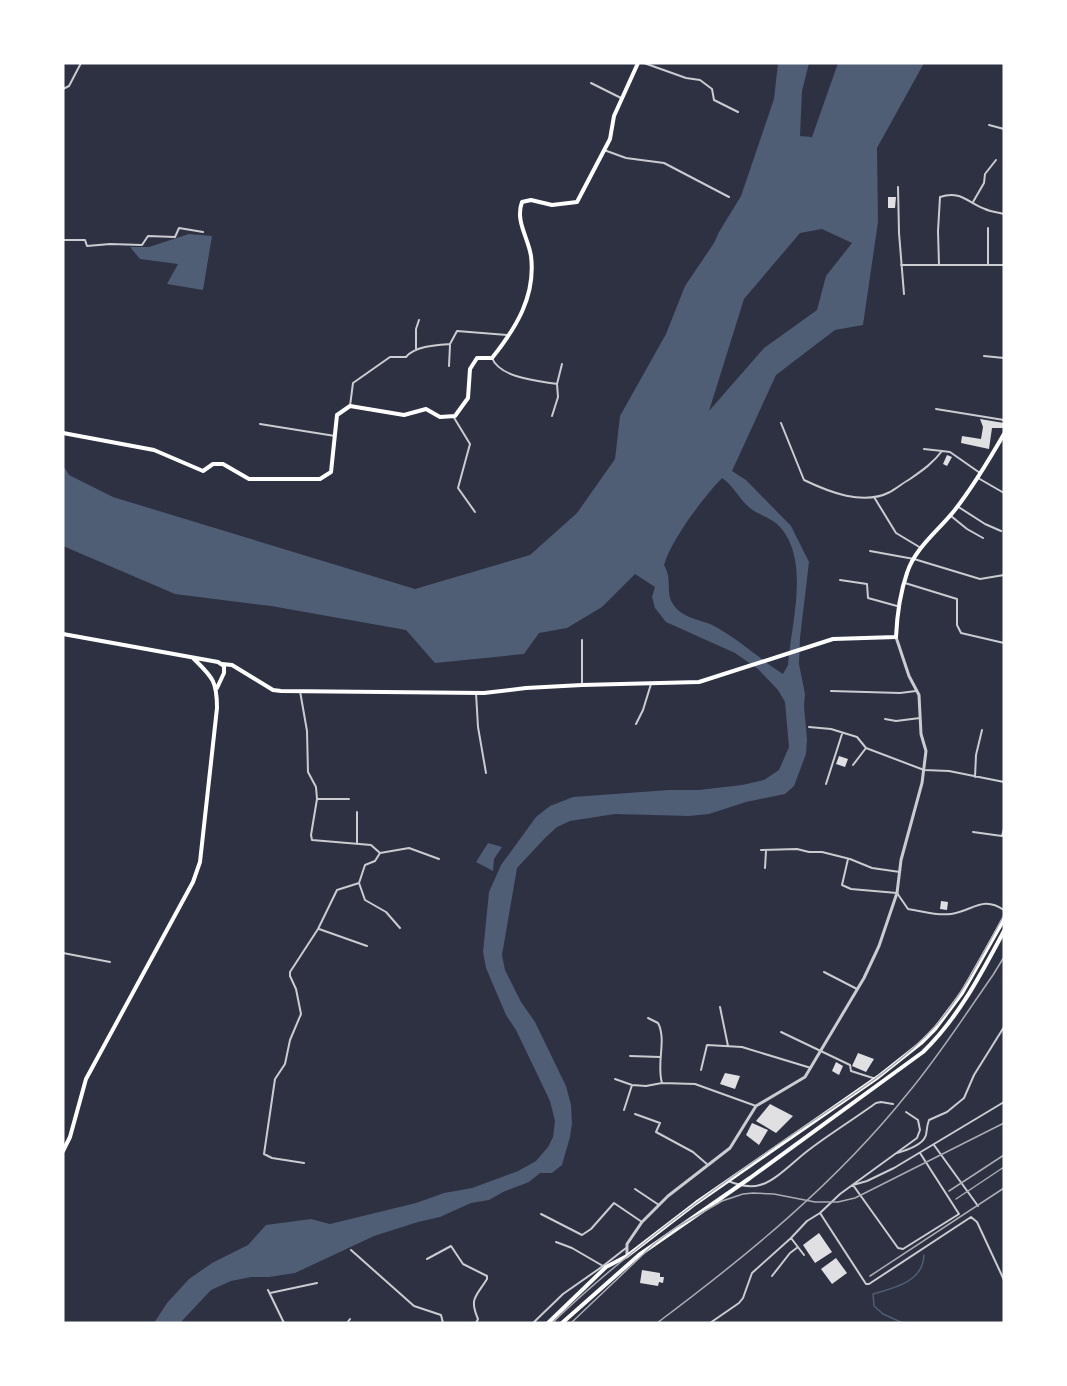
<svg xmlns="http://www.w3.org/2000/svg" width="1067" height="1386" viewBox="0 0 1067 1386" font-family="Roboto,sans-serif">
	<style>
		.water { fill: #4f5d75; fill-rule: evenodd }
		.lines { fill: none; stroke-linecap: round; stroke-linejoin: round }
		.stream { stroke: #4f5d75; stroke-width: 1.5 }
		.building { fill: #e0e0e3 }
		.minor { stroke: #caccd0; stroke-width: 2 }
		.tertiary { stroke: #caccd0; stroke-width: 3 }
		.secondary { stroke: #fff; stroke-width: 4 }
		.trunk { stroke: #fff; stroke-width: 4 }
		.rail { stroke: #abadb3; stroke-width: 1.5 }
	</style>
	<rect width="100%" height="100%" fill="#2d3142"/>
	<!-- water -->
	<path class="water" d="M778 63H809L802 91 800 136 812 137 838 63H924L877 148 878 222 863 325 835 330 776 375 732 471 746 480 791 526 809 562 800 638 799 664 805 694 804 706 807 739 806 754 794 786 785 794 746 802 709 814 689 816 615 814 570 821 557 827 545 838 517 868 502 955 505 970 521 1002 535 1022 566 1086 571 1105 572 1123 570 1137 562 1165 552 1173H540L529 1182 503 1192 489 1200 471 1203 440 1217 418 1222 374 1236 295 1273 269 1277H251L231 1281 211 1290 180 1323H154L167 1303 189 1279 212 1263 248 1245 266 1225 311 1219 330 1224 416 1203 444 1193 472 1188 518 1171 536 1161 548 1147 553 1137 555 1121 550 1101 516 1030 506 1015 486 968 483 952 489 892 501 865 536 817 550 806 573 797 669 790H699L742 785 764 780 779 770 789 747 785 702 778 690 758 669 735 653 666 622 655 608 652 597 655 587 635 574 602 607 567 628 539 633 524 654 435 663 406 630 271 606 175 594 63 546V465L69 475 113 497 415 589 530 555 577 513 615 459 620 416 666 334 685 286 714 243 719 232 741 196 774 99ZM822 229 852 243 826 276 817 310 764 348 709 411 744 299 800 233ZM722 478C734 486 739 499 750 508 760 516 773 518 781 528 810 563 791 624 788 665L783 674C759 659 737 637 710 624 697 619 681 617 673 604 665 592 673 580 664 565 671 540 703 498 722 478Z
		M189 234 212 236 203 290 167 284 178 264 140 259 130 247H149Z
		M488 843 502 847 494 859 493 871 476 862Z"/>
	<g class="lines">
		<!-- stream -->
		<path class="stream" d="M903 1323 883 1314 874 1306 873 1294C894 1288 923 1282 924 1255"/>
	</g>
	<!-- building -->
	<path class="building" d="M888 197H896L895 208H888Z
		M980 419 1004 423V428H992L989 449 961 443 962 436 981 439 983 427Z
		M947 455 952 457 947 466 943 464Z
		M839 756 848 759 845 767 836 764Z
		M941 901 948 902 947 910 940 909Z
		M858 1053 874 1059 866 1072 852 1066Z
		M836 1062 843 1066 839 1075 832 1071Z
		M725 1073 740 1076 735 1089 720 1084Z
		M770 1104 793 1116 776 1133 756 1121Z
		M752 1123 768 1130 759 1145 746 1135Z
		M819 1233 832 1252 815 1263 803 1245Z
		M836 1258 847 1273 832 1284 821 1269Z
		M642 1270 660 1273V1277H664L663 1283 659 1282 658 1286 640 1283Z"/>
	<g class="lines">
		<!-- minor -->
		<path class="minor" d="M644 63 686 78 700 80 712 89 714 100 738 112
			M591 83 621 98
			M63 89 69 86 81 63
			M989 125 1004 129
			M604 150 626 158 664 163 729 197
			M898 187 899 233 904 294
			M973 202 984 183 985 174 996 160
			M63 240H85L87 246 110 244 142 245 148 236 175 237 179 228 203 232
			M988 264V228
			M901 265H1004
			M939 265 938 231 940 197C961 190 968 203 985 209 991 212 998 212 1004 214
			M416 350V329L419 320
			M984 356 1004 358
			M492 358C500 378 538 381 557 384
			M449 366 450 345
			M350 406 353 383 390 357H406C415 346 437 345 450 344L457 331 507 335
			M936 409 1004 420
			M453 416 470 444 458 488 475 512
			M552 416 558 397 557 384 562 364
			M781 423 804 480C829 492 863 506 890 492 897 488 903 483 910 479 923 470 933 463 942 451L950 452 980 473
			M260 424 335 436
			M924 449 942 451
			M978 478 1004 493
			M874 497 896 533 921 548
			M957 506 985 524 1001 531
			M951 516 967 529 983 538
			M870 551 914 559 980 579 1004 575
			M840 580 867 584 868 598 897 606
			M905 583 957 599V625L961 633 1004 643
			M582 685V640
			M300 691 307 731 308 772 316 787 317 799 311 835 312 840 371 845 380 853
			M831 691 900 693 916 691
			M476 693 478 727 486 773
			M885 719 896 721 920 718
			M636 724 643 710 651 684
			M809 727 831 729 857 737 866 748 924 770 949 771 1004 782
			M853 765 866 748
			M975 777 976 755 982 730
			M826 784 842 734
			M317 799H349
			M1004 829 1002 836H1004
			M973 832 1002 836
			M357 843V812
			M761 850 797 849 809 852H822L850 859 872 868 900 872
			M848 859 842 885 851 889 897 893 908 909C923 911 935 916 951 914 973 911 982 895 1004 910
			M765 868 766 851
			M400 928 386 912 365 900 359 883 365 865 375 861 380 853 409 848 439 859
			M319 929 367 946
			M63 953 110 962
			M824 972 857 989
			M720 1007 728 1046
			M648 1018 658 1023C667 1040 656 1063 662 1083
			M781 1032 850 1065 851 1071 876 1079
			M630 1056 660 1057
			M701 1070 707 1045 742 1047 811 1068
			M615 1079 632 1085 646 1086 662 1083 695 1084 756 1106
			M624 1110 632 1085
			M906 1112 918 1120 920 1130 917 1138 840 1194 820 1213 866 1284H869L971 1217 977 1222 1004 1280
			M635 1114 660 1123 656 1132 693 1152 708 1165
			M934 1145 978 1206
			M897 1153C907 1150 923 1145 926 1135 927 1129 927 1125 929 1120L947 1112 964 1098 974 1075 1004 1027
			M920 1153 959 1214 903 1249 898 1248 853 1185 867 1181 894 1168 1004 1102
			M304 1163 272 1158 264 1154 275 1079 285 1064 290 1040 301 1014 296 989 290 976V972L318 929 337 890 359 883
			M728 1181C738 1185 750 1188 760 1185 776 1181 796 1159 810 1149 831 1133 854 1119 876 1103L881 1102 893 1104
			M635 1189 659 1205
			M541 1214 582 1235 591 1229 614 1203 642 1222
			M556 1242 572 1248 603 1266
			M351 1250 414 1306 441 1315 443 1323
			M804 1255 791 1238 807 1221 820 1213
			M427 1259 451 1246 463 1264 487 1276V1279C476 1297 469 1298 478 1319L476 1323
			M772 1276 790 1253 798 1247
			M268 1290 284 1323
			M270 1293 317 1283
			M347 1323 350 1319
			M533 1323 563 1294 603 1266 626 1248
			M710 1323 739 1303 743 1298 752 1273 791 1238"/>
		<!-- tertiary -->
		<path class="tertiary" d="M627 1256V1244L642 1222 668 1196 730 1148 756 1106 805 1077 864 978 879 946 897 893 901 860 922 783 926 751 921 734 919 695 909 676 896 637"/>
		<!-- secondary -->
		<path class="secondary" d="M63 433 154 450 203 471 213 464H223L249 479H320L331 472 337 415 350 406 404 415 426 409 440 417 455 416 468 398 470 369 477 358H492C516 328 536 296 531 256 528 237 515 221 522 202L531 200 552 205 577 202 610 139 614 116 638 63
			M63 634 218 662 224 666V673L217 688
			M222 664 232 665 273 690 281 691 484 693 526 688 582 685 699 682 833 639 896 637C897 616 900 593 907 573 915 548 938 531 954 511 973 487 989 460 1004 434
			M63 1151 70 1137 86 1079 193 882 200 862 217 708C217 680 212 677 193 658"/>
		<!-- trunk -->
		<path class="trunk" d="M548 1323 606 1267 627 1256 696 1203 878 1077 921 1043 935 1029 962 993 1004 919
			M562 1323 639 1255 750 1178 923 1052C959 1017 981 974 1004 931"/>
		<!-- rail -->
		<path class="rail" d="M949 1191 1004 1155
			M956 1199 1004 1167
			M870 1276 1004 1188
			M552 1323C625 1253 700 1199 783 1141 835 1105 896 1071 938 1023 965 991 984 951 1004 915
			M571 1323 655 1243 677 1227 722 1201 743 1194 753 1193 774 1194 815 1202H838L855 1198 1004 1123
			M657 1323C748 1255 837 1182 908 1093 939 1056 965 1015 993 975L1004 957"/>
	</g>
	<!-- border -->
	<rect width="1067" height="1386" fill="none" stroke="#ffffff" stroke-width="129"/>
</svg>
